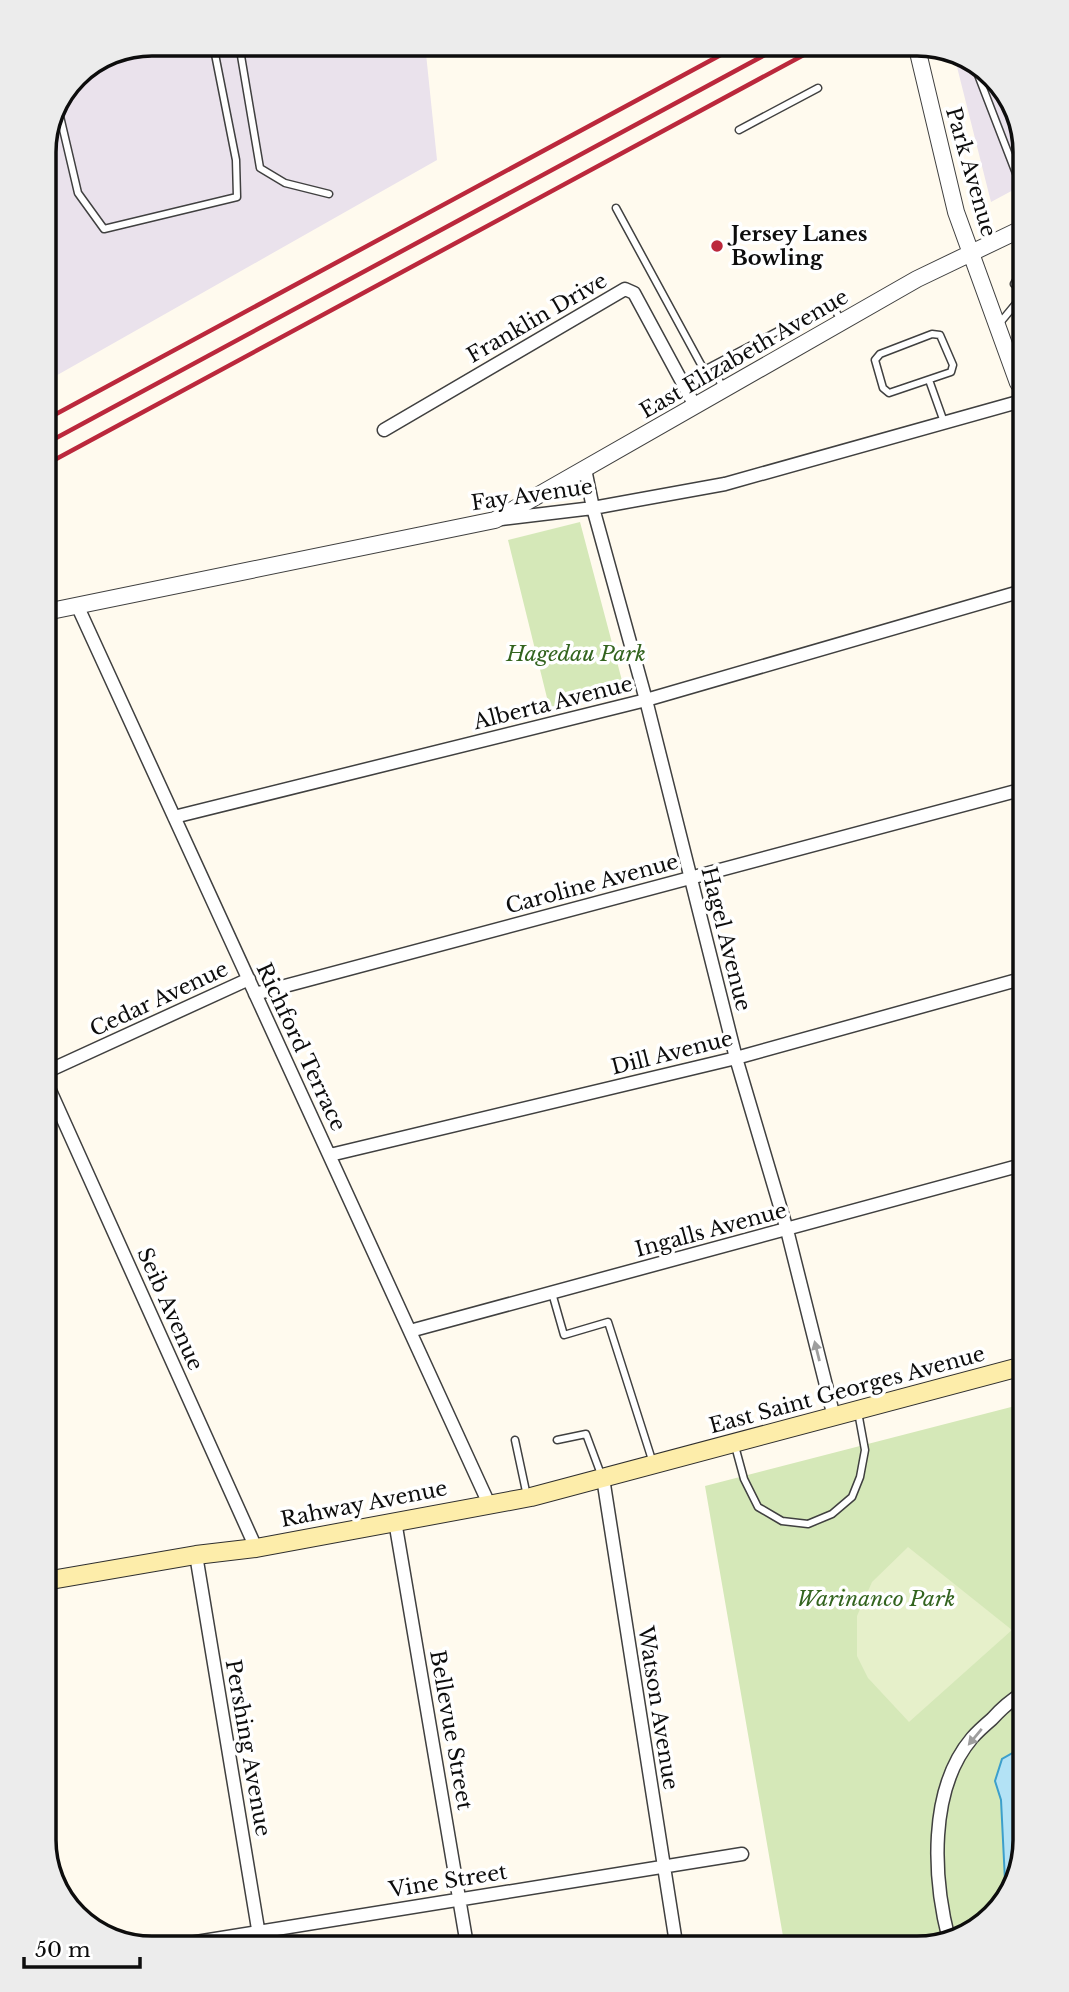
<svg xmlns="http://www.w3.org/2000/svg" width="1069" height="1992" viewBox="0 0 1069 1992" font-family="'Libre Baskerville',serif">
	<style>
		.industrial { fill: #eae2ec }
		.green { fill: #d5e8b8 }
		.pitch { fill: #e6f0ca }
		.water { fill: #b3e2f5; stroke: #3c9fcb; stroke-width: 2 }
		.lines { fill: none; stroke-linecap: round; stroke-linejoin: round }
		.service-casing { stroke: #404040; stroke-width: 9 }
		.minor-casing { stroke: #404040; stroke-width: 15 }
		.tertiary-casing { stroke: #404040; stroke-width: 18 }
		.secondary-casing { stroke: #2f2f2f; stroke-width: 20 }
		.service { stroke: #fff; stroke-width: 6 }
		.minor { stroke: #fff; stroke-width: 12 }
		.tertiary { stroke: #fff; stroke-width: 16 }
		.secondary { stroke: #fdedaa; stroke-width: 18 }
		.rail { stroke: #bb283c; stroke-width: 4.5 }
		.oneway { fill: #9e9e9e }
		.poi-dot { fill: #bb283c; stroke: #fff; stroke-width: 2.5 }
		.labels { text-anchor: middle; stroke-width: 7; stroke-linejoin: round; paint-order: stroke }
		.street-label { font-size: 21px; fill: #0d0d0d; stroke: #fff }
		.poi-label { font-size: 21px; font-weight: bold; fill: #0d0d0d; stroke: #fff; text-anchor: start }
		.park-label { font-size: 21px; font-style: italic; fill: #33641f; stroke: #fff }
		.rim { fill: none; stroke: #0d0d0d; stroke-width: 3.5 }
	</style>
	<rect width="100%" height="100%" fill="#fffaee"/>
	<!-- industrial -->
	<path class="industrial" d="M152 44H425L437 160 45 382 44 145 76 75Z
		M954 55 983 66 1017 110V188L991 202Z"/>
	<!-- green -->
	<path class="green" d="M580 522 625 692 550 710 508 540Z
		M1023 1404 1025 1841 1007 1900 959 1940 784 1942 705 1486Z"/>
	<!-- pitch -->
	<path class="pitch" d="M908 1547 1012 1630 909 1722 868 1678 857 1656V1616L872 1582Z"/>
	<!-- water -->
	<path class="water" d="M1025 1746V1841L1006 1901 1001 1800 995 1781 1002 1759Z"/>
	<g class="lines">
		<!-- service casing -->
		<g class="service-casing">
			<path id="service" d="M239 44 260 168 285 183 329 194
				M973 62 1017 176
				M59 112 78 193 104 229 237 197 236 160 213 44
				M739 130 818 88
				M616 208 704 370 712 366
				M1018 277 1014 284 1018 286
				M999 324 1018 301
				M932 334 940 335 953 365 951 372 889 393 883 388 875 360 880 354Z
				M929 380 944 422
				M723 388 712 366 831 303 842 322
				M687 390 704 370
				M552 1293 564 1335 608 1322 653 1463
				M515 1440 527 1496
				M557 1440 586 1434 602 1477
				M735 1446 744 1479 758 1507 782 1521 808 1524 832 1514 852 1497 860 1477 865 1450 858 1412"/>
		</g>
		<!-- minor casing -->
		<g class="minor-casing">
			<path id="minor" d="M384 430 625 289 634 293 695 406
				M585 469 593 508 646 700 736 1058 787 1230 834 1417
				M501 519 593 508 725 484 1018 402
				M77 605 489 1504
				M174 817 646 700 1019 592
				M255 994 1020 790
				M48 1071 249 979
				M48 1086 256 1548
				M330 1155 736 1058 1021 979
				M410 1331 1022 1165
				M603 1478 676 1943
				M395 1521 467 1945
				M196 1555 261 1947
				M949 1940C933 1878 928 1790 972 1738 978 1731 985 1725 992 1719 1002 1708 1012 1699 1025 1692
				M159 1948 742 1854"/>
		</g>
		<!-- tertiary casing -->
		<g class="tertiary-casing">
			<path id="tertiary" d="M916 44 956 212 1018 383
				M46 612 495 520 917 279 1017 231"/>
		</g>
		<!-- secondary casing -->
		<g class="secondary-casing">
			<path id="secondary" d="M51 1580 196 1555 256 1548 531 1497 1023 1366"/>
		</g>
		<!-- service -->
		<use href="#service" class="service"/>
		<!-- minor -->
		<use href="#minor" class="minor"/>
		<!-- tertiary -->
		<use href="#tertiary" class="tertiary"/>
		<!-- secondary -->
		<use href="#secondary" class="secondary"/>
		<!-- rail -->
		<path class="rail" d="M45 420 741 44
			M45 444 785 44
			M45 465 824 44"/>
	</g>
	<!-- one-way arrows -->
	<defs><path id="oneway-solid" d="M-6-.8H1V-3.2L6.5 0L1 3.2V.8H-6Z" transform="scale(1.75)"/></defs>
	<g class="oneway">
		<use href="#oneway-solid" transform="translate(817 1351) rotate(-104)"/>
		<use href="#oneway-solid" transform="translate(975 1737) rotate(130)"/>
	</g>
	<!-- markers -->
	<circle class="poi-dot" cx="717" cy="246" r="7"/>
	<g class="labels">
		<!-- street labels -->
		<g class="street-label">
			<text transform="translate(971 172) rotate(74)" y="7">Park Avenue</text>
			<text transform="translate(537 318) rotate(-30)" y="7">Franklin Drive</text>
			<text transform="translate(744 354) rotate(-30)" y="7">East Elizabeth Avenue</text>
			<text transform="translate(532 495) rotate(-8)" y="7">Fay Avenue</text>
			<text transform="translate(553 703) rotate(-14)" y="7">Alberta Avenue</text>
			<text transform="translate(592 884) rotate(-15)" y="7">Caroline Avenue</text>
			<text transform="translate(726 939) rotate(76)" y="7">Hagel Avenue</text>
			<text transform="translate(159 999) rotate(-25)" y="7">Cedar Avenue</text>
			<text transform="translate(301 1047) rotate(65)" y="7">Richford Terrace</text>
			<text transform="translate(672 1053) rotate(-14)" y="7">Dill Avenue</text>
			<text transform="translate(711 1230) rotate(-15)" y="7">Ingalls Avenue</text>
			<text transform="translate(170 1309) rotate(66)" y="7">Seib Avenue</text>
			<text transform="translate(847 1390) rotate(-15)" y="7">East Saint Georges Avenue</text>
			<text transform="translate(364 1504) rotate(-11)" y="7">Rahway Avenue</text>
			<text transform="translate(658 1708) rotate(81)" y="7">Watson Avenue</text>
			<text transform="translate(451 1730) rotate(80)" y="7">Bellevue Street</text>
			<text transform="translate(248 1748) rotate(80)" y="7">Pershing Avenue</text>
			<text transform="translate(448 1881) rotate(-9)" y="7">Vine Street</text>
		</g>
		<!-- poi labels -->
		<g class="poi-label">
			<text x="731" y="241">Jersey Lanes<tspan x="731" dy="24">Bowling</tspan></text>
		</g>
		<!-- park labels -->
		<g class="park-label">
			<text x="576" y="661">Hagedau Park</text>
			<text x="876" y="1606">Warinanco Park</text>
		</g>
	</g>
	<!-- crop -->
	<path d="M0 0H1069V1992H0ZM152 56H917A96 96 0 0 1 1013 152V1840A96 96 0 0 1 917 1936H152A96 96 0 0 1 56 1840V152A96 96 0 0 1 152 56Z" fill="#ececec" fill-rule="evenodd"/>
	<path class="rim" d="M152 56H917A96 96 0 0 1 1013 152V1840A96 96 0 0 1 917 1936H152A96 96 0 0 1 56 1840V152A96 96 0 0 1 152 56Z"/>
	<!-- scale -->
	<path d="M24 1957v10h116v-10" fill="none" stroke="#0d0d0d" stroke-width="3.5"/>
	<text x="35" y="1957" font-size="21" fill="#0d0d0d" stroke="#ffffff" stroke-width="5" paint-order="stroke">50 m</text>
</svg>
